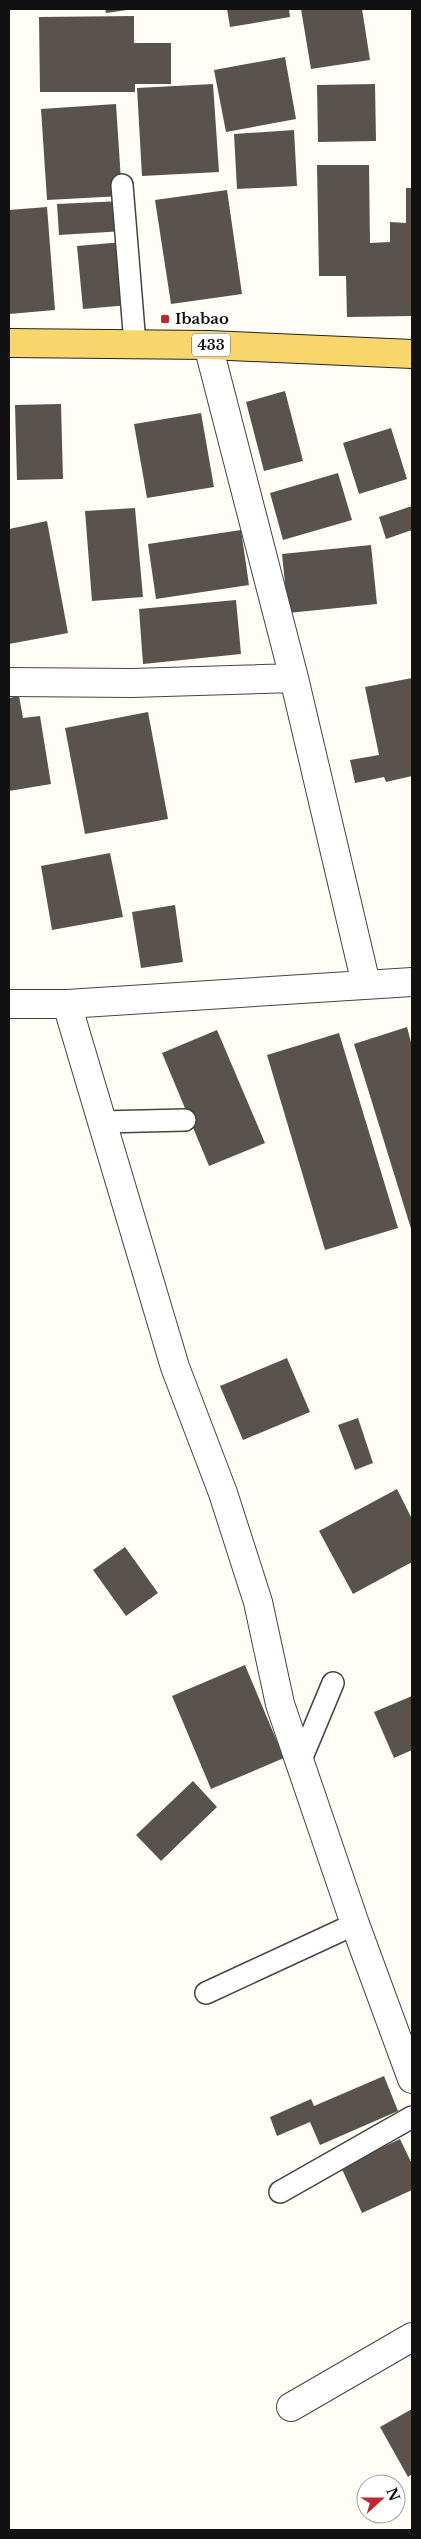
<svg xmlns="http://www.w3.org/2000/svg" width="421" height="2539" viewBox="0 0 421 2539" font-family="'Libre Baskerville',serif">
	<style>
		.building { fill: #5a524d }
		.lines { fill: none; stroke-linecap: round; stroke-linejoin: round }
		.lane-casing { stroke: #444; stroke-width: 24 }
		.street-casing { stroke: #444; stroke-width: 30 }
		.primary-casing { stroke: #222; stroke-width: 30 }
		.lane { stroke: #fff; stroke-width: 21 }
		.street { stroke: #fff; stroke-width: 28 }
		.primary { stroke: #f9d66b; stroke-width: 28 }
		.poi-dot { fill: #c4262e; stroke: #fff; stroke-width: 2 }
		.labels { text-anchor: middle; stroke-width: 5; stroke-linejoin: round; paint-order: stroke }
		.shield { fill: #fff; stroke: #585858; stroke-width: 1 }
		.shield-label { font-size: 14px; font-weight: bold; fill: #111 }
		.poi-label { font-size: 15px; font-weight: bold; fill: #111; stroke: #fff; text-anchor: start }
	</style>
	<rect width="100%" height="100%" fill="#fffdf5"/>
	<!-- building -->
	<path class="building" d="M105 9H127V10L106 13Z
		M227 9H289L290 17 230 27Z
		M301 9H362L370 60 311 69Z
		M134 16V43H171V84H135V92H40L39 17Z
		M285 57 296 119 226 132 214 70Z
		M213 84 219 172 142 176 137 88Z
		M375 84 376 141 318 142 317 85Z
		M116 104 122 196 47 200 41 109Z
		M294 130 297 186 237 189 234 134Z
		M317 165H369L370 243 390 242V222L406 223V188H412V316L347 317 346 276H319Z
		M227 190 242 294 171 304 155 200Z
		M122 201 124 231 59 235 57 204Z
		M47 207 55 310 9 314V210Z
		M123 242 129 305 83 309 77 246Z
		M285 391 303 461 264 471 246 402Z
		M61 404 63 479 17 480 15 405Z
		M201 413 214 487 147 498 134 424Z
		M391 428 407 479 359 494 343 443Z
		M338 473 352 520 283 540 270 493Z
		M412 506V530L386 539 379 517Z
		M135 508 143 597 92 601 85 511Z
		M47 521 68 633 9 644V529Z
		M241 530 249 585 156 599 148 544Z
		M371 545 377 604 288 613 282 554Z
		M236 600 241 654 143 664 139 609Z
		M412 678V776L386 782 384 777 355 783 350 760 379 755 365 687Z
		M19 696 23 718 40 716 51 784 9 791V698Z
		M148 712 168 819 85 834 65 728Z
		M110 853 123 917 52 930 41 866Z
		M175 905 183 962 141 968 132 912Z
		M407 1027 412 1046V1232L354 1044Z
		M217 1030 265 1143 209 1166 162 1053Z
		M339 1033 398 1228 325 1250 267 1055Z
		M287 1358 310 1412 243 1440 220 1386Z
		M358 1418 373 1463 355 1470 338 1425Z
		M397 1489 412 1519V1562L353 1594 319 1531Z
		M125 1547 158 1593 126 1616 93 1570Z
		M245 1665 284 1758 211 1789 172 1696Z
		M412 1696V1750L394 1758 374 1712Z
		M193 1781 217 1807 161 1861 136 1835Z
		M384 2076 398 2111 320 2145 310 2122 277 2136 270 2117 311 2099 314 2106Z
		M400 2139 412 2164V2190L362 2213 341 2167Z
		M412 2409V2474L408 2477 380 2427Z"/>
	<g class="lines">
		<!-- lane casing -->
		<g class="lane-casing">
			<path id="lane" d="M122 185 135 344
				M102 1122 185 1120
				M300 1762 333 1683
				M206 1993 355 1924
				M280 2192 412 2117"/>
		</g>
		<!-- street casing -->
		<g class="street-casing">
			<path id="street" d="M208 345 294 678 366 984
				M9 682 132 683 294 678
				M9 1004H67L412 982
				M67 1004 175 1367 223 1493 258 1602 280 1704 355 1924 412 2079
				M291 2407 412 2337"/>
		</g>
		<!-- primary casing -->
		<g class="primary-casing">
			<path id="primary" d="M9 343 208 345 412 354"/>
		</g>
		<!-- lane -->
		<use href="#lane" class="lane"/>
		<!-- street -->
		<use href="#street" class="street"/>
		<!-- primary -->
		<use href="#primary" class="primary"/>
	</g>
	<!-- markers -->
	<rect class="poi-dot" x="160" y="314" width="10" height="10" rx="2.5"/>
	<g class="labels">
		<!-- shield labels -->
		<rect class="shield" x="192" y="333.5" width="38" height="23" rx="4"/>
		<g class="shield-label">
			<text x="211" y="350">433</text>
		</g>
		<!-- poi labels -->
		<g class="poi-label">
			<text x="175" y="324">Ibabao</text>
		</g>
	</g>
	<!-- border -->
	<rect width="421" height="2539" fill="none" stroke="#111111" stroke-width="20"/>
	<!-- north arrow -->
	<g transform="translate(381 2499) rotate(69)"><circle r="24" fill="#ffffff" stroke="#a0a0a0"/>
	<path d="M0-4L9 19L0 12L-9 19Z" fill="#c4262e"/>
	<text y="-8" font-size="14" font-weight="bold" text-anchor="middle" fill="#111111">N</text>
	</g>
</svg>
